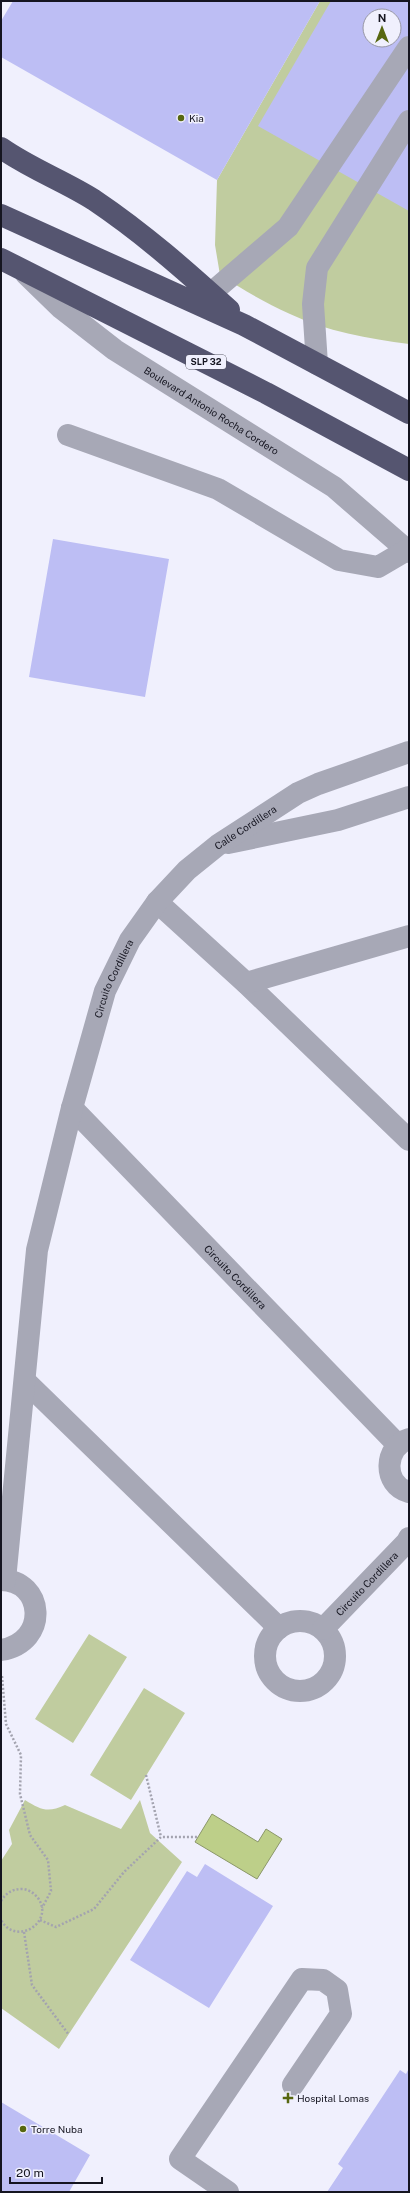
<svg xmlns="http://www.w3.org/2000/svg" width="410" height="2193" viewBox="0 0 410 2193" font-family="'Public Sans',sans-serif">
	<style>
		.green { fill: #c0cc9f; fill-rule: evenodd }
		.water { fill: #bdcf89; stroke: #8b976a }
		.building { fill: #bdbef4; fill-rule: evenodd }
		.lines { fill: none; stroke-linecap: round; stroke-linejoin: round }
		.path { stroke: #a3a3af; stroke-width: 2.5; stroke-dasharray: 2 2; stroke-linecap: butt }
		.minor { stroke: #a7a8b6; stroke-width: 22 }
		.highway { stroke: #555570; stroke-width: 22 }
		.poi-dot { fill: #576710; stroke: #f0f0fd; stroke-width: 1.5 }
		.labels { text-anchor: middle; stroke-width: 3; stroke-linejoin: round; paint-order: stroke }
		.shield { fill: #f0f0fd; stroke: #575762; stroke-width: 1 }
		.shield-label { font-size: 9px; font-weight: bold; fill: #151520 }
		.poi-label { font-size: 10px; fill: #151520; stroke: #f0f0fd; text-anchor: start }
		.street-label { font-size: 10px; fill: #151520; stroke: #f0f0fd }
	</style>
	<rect width="100%" height="100%" fill="#f0f0fd"/>
	<!-- green -->
	<path class="green" d="M320 1H409V344C369 339 326 331 290 314 265 303 242 289 220 275L215 245 217 180ZM370 16H394V40H370Z
		M89 1634 127 1657 73 1743 35 1719Z
		M144 1688 185 1713 131 1800 90 1775Z
		M25 1800C41 1810 48 1813 65 1805L121 1829 140 1800 150 1833 182 1862 59 2049 1 2008V1861L12 1844 9 1830Z"/>
	<!-- water -->
	<path class="water" d="M212 1814 258 1842 266 1829 282 1839 257 1879 195 1842Z"/>
	<!-- building -->
	<path class="building" d="M13 1H320L217 180 1 57V21Z
		M331 1H409V211L258 126ZM370 16H394V40H370Z
		M53 539 169 559 145 697 29 677Z
		M205 1864 273 1906 209 2008 130 1960 187 1871 197 1877Z
		M409 2068V2192H327L343 2168 338 2164 400 2070 406 2074Z
		M1 2102 90 2155 69 2192H1Z"/>
	<g class="lines">
		<!-- path -->
		<path class="path" d="M2 1676 6 1724 21 1755 20 1794 30 1835 48 1860 51 1891 42 1908
			M146 1775 161 1837
			M1 1901C6 1893 12 1889 22 1889 28 1889 34 1893 38 1898 55 1922 16 1947 1 1920
			M40 1920 56 1927 94 1909 124 1872 161 1837H198
			M24 1932 32 1985 69 2035"/>
		<!-- minor -->
		<g class="minor">
			<path id="s1" d="M26 274 61 308 115 350 334 487 409 552"/>
			<path d="M210 294 288 227 409 47"/>
			<path d="M317 364 313 304 317 268 409 121"/>
			<path d="M68 435 218 489 339 560 378 567 407 550"/>
			<path d="M228 843 338 820 409 797"/>
			<path d="M157 902 246 983 409 1140"/>
			<path d="M246 983 409 936"/>
			<path id="s2" d="M72 1108 398 1445"/>
			<path d="M26 1382 279 1628"/>
			<path d="M409 1439C384 1446 382 1485 409 1492"/>
			<path d="M1 1580C44 1580 50 1642 1 1650"/>
			<path id="s3" d="M5 1580 37 1250 72 1108 105 991 130 940 157 902 187 870 218 845 298 793 318 784 409 752"/>
			<circle cx="300" cy="1656" r="35"/>
			<path id="s4" d="M323 1629 407 1542 409 1538"/>
			<path d="M228 2192 180 2159 302 1979 323 1980 337 1990 341 2014 293 2085"/>
		</g>
		<!-- highway -->
		<path class="highway" d="M1 148C31 169 64 181 94 200 143 233 186 271 229 310
			M1 215 244 325 409 413
			M1 259 266 393 409 470"/>
	</g>
	<!-- markers -->
	<g class="poi-dot">
		<circle cx="181" cy="118" r="4"/>
		<path d="M286 2092h4v4h4v4h-4v4h-4v-4h-4v-4h4z"/>
		<circle cx="23" cy="2129" r="4"/>
	</g>
	<g class="labels">
		<!-- shield labels -->
		<rect class="shield" x="186" y="355" width="40" height="14" rx="3"/>
		<g class="shield-label">
			<text x="206" y="365">SLP 32</text>
		</g>
		<!-- poi labels -->
		<g class="poi-label">
			<text x="189" y="122">Kia</text>
			<text x="297" y="2102">Hospital Lomas</text>
			<text x="31" y="2133">Torre Nuba</text>
		</g>
		<!-- street labels -->
		<g class="street-label">
			<text dy="4" stroke="none"><textPath href="#s1" startOffset="231">Boulevard Antonio Rocha Cordero</textPath></text>
			<text dy="4" stroke="none"><textPath href="#s3" startOffset="819">Calle Cordillera</textPath></text>
			<text dy="4" stroke="none"><textPath href="#s3" startOffset="614">Circuito Cordillera</textPath></text>
			<text dy="4" stroke="none"><textPath href="#s2" startOffset="235">Circuito Cordillera</textPath></text>
			<text dy="4" stroke="none"><textPath href="#s4" startOffset="63">Circuito Cordillera</textPath></text>
		</g>
	</g>
	<!-- border -->
	<rect width="410" height="2193" fill="none" stroke="#151520" stroke-width="4"/>
	<!-- north arrow -->
	<g transform="translate(382 28)"><circle r="19" fill="#f0f0fd" stroke="#9898a5"/>
	<path d="M0-3L7 15L0 10L-7 15Z" fill="#576710"/>
	<text y="-6" font-size="11" font-weight="bold" text-anchor="middle" fill="#151520">N</text>
	</g>
	<!-- scale -->
	<path d="M10 2177v6h92v-6" fill="none" stroke="#151520" stroke-width="2"/>
	<text x="16" y="2177" font-size="12" fill="#151520" stroke="#f0f0fd" stroke-width="3" paint-order="stroke">20 m</text>
</svg>
